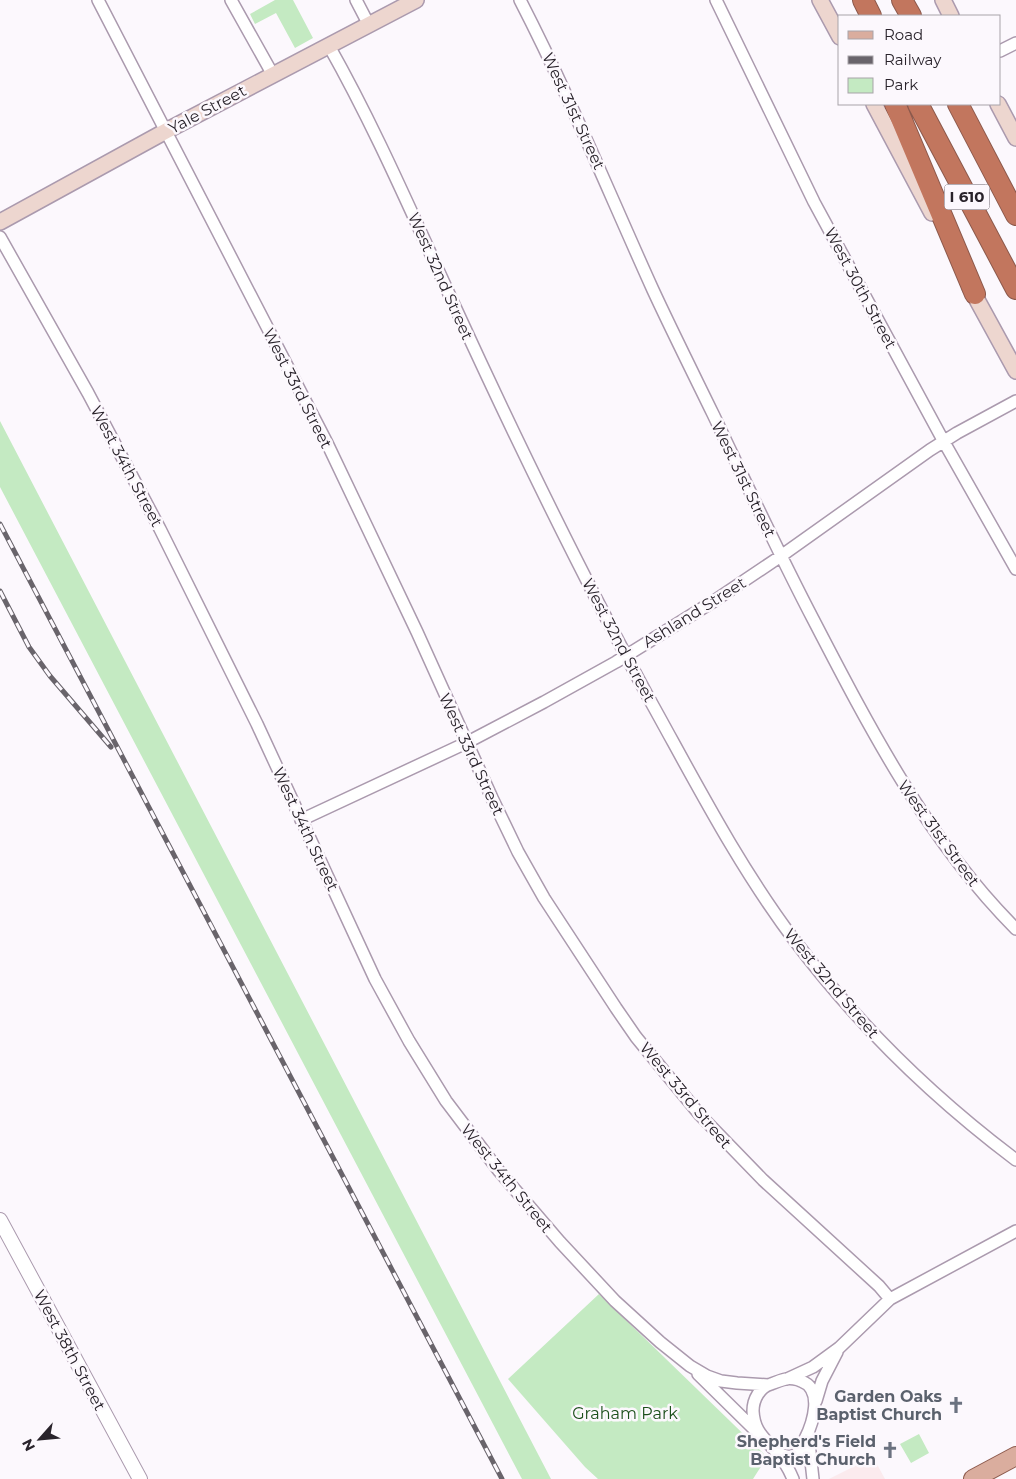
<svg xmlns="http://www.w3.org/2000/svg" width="1016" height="1479" viewBox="0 0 1016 1479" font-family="Montserrat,sans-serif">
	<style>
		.commercial { fill: #fbebee }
		.green { fill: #c4eac2 }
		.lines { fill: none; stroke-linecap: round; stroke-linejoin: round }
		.minor-casing { stroke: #ab9aae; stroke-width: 14 }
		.tertiary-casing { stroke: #ab9aae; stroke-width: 16 }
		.secondary-casing { stroke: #ab9aae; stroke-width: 18 }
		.primary-casing { stroke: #8c594c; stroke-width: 20 }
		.motorway-casing { stroke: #8c594c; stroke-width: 22 }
		.minor { stroke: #fff; stroke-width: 11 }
		.tertiary { stroke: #fff; stroke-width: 14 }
		.secondary { stroke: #edd6cf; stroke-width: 15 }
		.primary { stroke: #daad9e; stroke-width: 18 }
		.motorway { stroke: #c2765e; stroke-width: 20 }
		.rail-casing { stroke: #69646b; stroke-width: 5 }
		.rail { stroke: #fcf8fd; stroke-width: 3; stroke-dasharray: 9; stroke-linecap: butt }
		.labels { text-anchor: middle; stroke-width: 5; stroke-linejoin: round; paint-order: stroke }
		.shield { fill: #fcf8fd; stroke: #68636a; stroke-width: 1 }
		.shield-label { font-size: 15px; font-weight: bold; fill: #29232b }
		.street-label { font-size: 16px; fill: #29232b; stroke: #fcf8fd }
		.worship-label { font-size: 16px; font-weight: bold; fill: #5b616d; stroke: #fcf8fd; text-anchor: end }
		.park-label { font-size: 16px; fill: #1b4f1a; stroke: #fcf8fd }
	</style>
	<rect width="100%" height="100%" fill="#fcf8fd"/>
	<!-- commercial -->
	<path class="commercial" d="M873 1457 885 1479H829Z"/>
	<!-- green -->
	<path class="green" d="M275 0H293L313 38 295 48 276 13 255 24 250 14Z
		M0 421 551 1479H522L0 487Z
		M599 1294 767 1457 753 1479H598L585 1467 508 1379Z
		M919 1434 929 1453 911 1463 900 1444Z"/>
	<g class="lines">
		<!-- minor casing -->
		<g class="minor-casing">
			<path id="minor" d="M98 0 327 443 417 632 492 798 518 852 544 898 616 1008 636 1037 700 1115 763 1180 879 1286 890 1299
				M231 0 273 75
				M356 0 369 25
				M520 0C569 95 609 193 653 290 672 331 693 373 713 414 746 483 778 552 813 619 870 729 928 841 1016 929
				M716 0 814 202 944 442 1016 569
				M329 46C377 131 415 221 456 309 517 442 581 574 651 702 696 783 739 867 795 941 859 1026 931 1096 1016 1160
				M1000 51 1016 43
				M0 237 88 393 160 529 257 724 375 979 409 1041 446 1101 499 1171 560 1242 615 1301 660 1342 690 1366 707 1376 721 1381 737 1383 768 1385
				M301 820 466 743 544 702 616 662 714 601 781 556 930 450 957 433 1016 401
				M698 1374 758 1433
				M787 1379 813 1367 839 1348 890 1299 1016 1231
				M816 1401 822 1381 837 1352
				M808 1434 813 1479
				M777 1452C783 1455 788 1458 795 1455 800 1452 802 1445 805 1439 813 1423 824 1389 801 1381 797 1379 790 1378 786 1379 781 1380 776 1382 771 1384 760 1387 753 1399 753 1411 754 1432 765 1438 777 1453 784 1461 789 1469 793 1479"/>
		</g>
		<!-- tertiary casing -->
		<g class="tertiary-casing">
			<path id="tertiary" d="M0 1220 140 1479"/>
		</g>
		<!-- secondary casing -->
		<g class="secondary-casing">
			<path id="secondary" d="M820 0 840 37
				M943 0 951 16
				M874 104 932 213
				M998 104 1016 138
				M0 222 166 131 416 0
				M970 287 1016 371"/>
		</g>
		<!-- primary casing -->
		<g class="primary-casing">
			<path id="primary" d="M973 1479 1016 1456"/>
		</g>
		<!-- motorway casing -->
		<g class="motorway-casing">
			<path id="motorway" d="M863 0 871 16
				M902 0 911 16
				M895 104 975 294
				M918 104 1016 289
				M958 104 1016 215"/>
		</g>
		<!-- minor -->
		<use href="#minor" class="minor"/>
		<!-- tertiary -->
		<use href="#tertiary" class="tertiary"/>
		<!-- secondary -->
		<use href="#secondary" class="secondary"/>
		<!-- primary -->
		<use href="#primary" class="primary"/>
		<!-- motorway -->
		<use href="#motorway" class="motorway"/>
		<!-- rail casing -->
		<g class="rail-casing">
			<path id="rail" d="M0 524 502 1479
				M0 591 29 647 50 676 111 747"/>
		</g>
		<!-- rail -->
		<use href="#rail" class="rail"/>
	</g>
	<!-- icons -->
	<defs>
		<g id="church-bare" transform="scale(1.35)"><path d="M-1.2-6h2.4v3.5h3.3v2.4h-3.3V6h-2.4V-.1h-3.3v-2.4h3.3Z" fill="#6b7280" stroke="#fcf8fd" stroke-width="2.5" paint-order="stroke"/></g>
	</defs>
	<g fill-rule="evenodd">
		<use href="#church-bare" x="956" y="1405"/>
		<use href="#church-bare" x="890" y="1450"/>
	</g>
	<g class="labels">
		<!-- shield labels -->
		<rect class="shield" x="944.5" y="184.5" width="45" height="25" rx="4"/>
		<g class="shield-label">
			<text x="967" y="202">I 610</text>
		</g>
		<!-- street labels -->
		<g class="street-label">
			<text transform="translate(207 109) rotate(-28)" y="6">Yale Street</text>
			<text transform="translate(574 111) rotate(65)" y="6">West 31st Street</text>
			<text transform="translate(441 276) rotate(66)" y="6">West 32nd Street</text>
			<text transform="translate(861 288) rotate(62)" y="6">West 30th Street</text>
			<text transform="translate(298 388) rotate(63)" y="6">West 33rd Street</text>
			<text transform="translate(127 466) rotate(62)" y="6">West 34th Street</text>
			<text transform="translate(744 479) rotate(64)" y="6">West 31st Street</text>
			<text transform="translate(694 612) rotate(-32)" y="6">Ashland Street</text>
			<text transform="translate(619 640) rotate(62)" y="6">West 32nd Street</text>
			<text transform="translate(472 754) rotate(65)" y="6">West 33rd Street</text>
			<text transform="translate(306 829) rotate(65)" y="6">West 34th Street</text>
			<text transform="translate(939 833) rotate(54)" y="6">West 31st Street</text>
			<text transform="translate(832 983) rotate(50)" y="6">West 32nd Street</text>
			<text transform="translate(686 1095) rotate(50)" y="6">West 33rd Street</text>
			<text transform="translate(507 1178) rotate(51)" y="6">West 34th Street</text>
			<text transform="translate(70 1350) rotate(62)" y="6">West 38th Street</text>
		</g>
		<!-- worship labels -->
		<g class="worship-label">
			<text x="942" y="1402">Garden Oaks<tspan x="942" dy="18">Baptist Church</tspan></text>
			<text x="876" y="1447">Shepherd's Field<tspan x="876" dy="18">Baptist Church</tspan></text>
		</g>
		<!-- park labels -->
		<g class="park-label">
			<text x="625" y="1419">Graham Park</text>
		</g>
	</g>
	<!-- legend -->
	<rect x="838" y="15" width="162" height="90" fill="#fcf8fd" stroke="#a8a3a9"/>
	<rect x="848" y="31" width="25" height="8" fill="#daad9e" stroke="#a8a3a9"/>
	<text x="884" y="40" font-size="15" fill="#29232b">Road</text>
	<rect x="848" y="56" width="25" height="8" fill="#69646b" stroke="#a8a3a9"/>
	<text x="884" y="65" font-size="15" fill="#29232b">Railway</text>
	<rect x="848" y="78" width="25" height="15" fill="#c4eac2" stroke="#a8a3a9"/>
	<text x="884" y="90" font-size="15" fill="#29232b">Park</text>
	<!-- north arrow -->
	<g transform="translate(40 1439) rotate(243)" stroke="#fcf8fd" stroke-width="4" paint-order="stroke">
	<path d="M0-4L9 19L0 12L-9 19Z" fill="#29232b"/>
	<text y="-8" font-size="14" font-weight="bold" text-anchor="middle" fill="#29232b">N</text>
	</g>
</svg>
